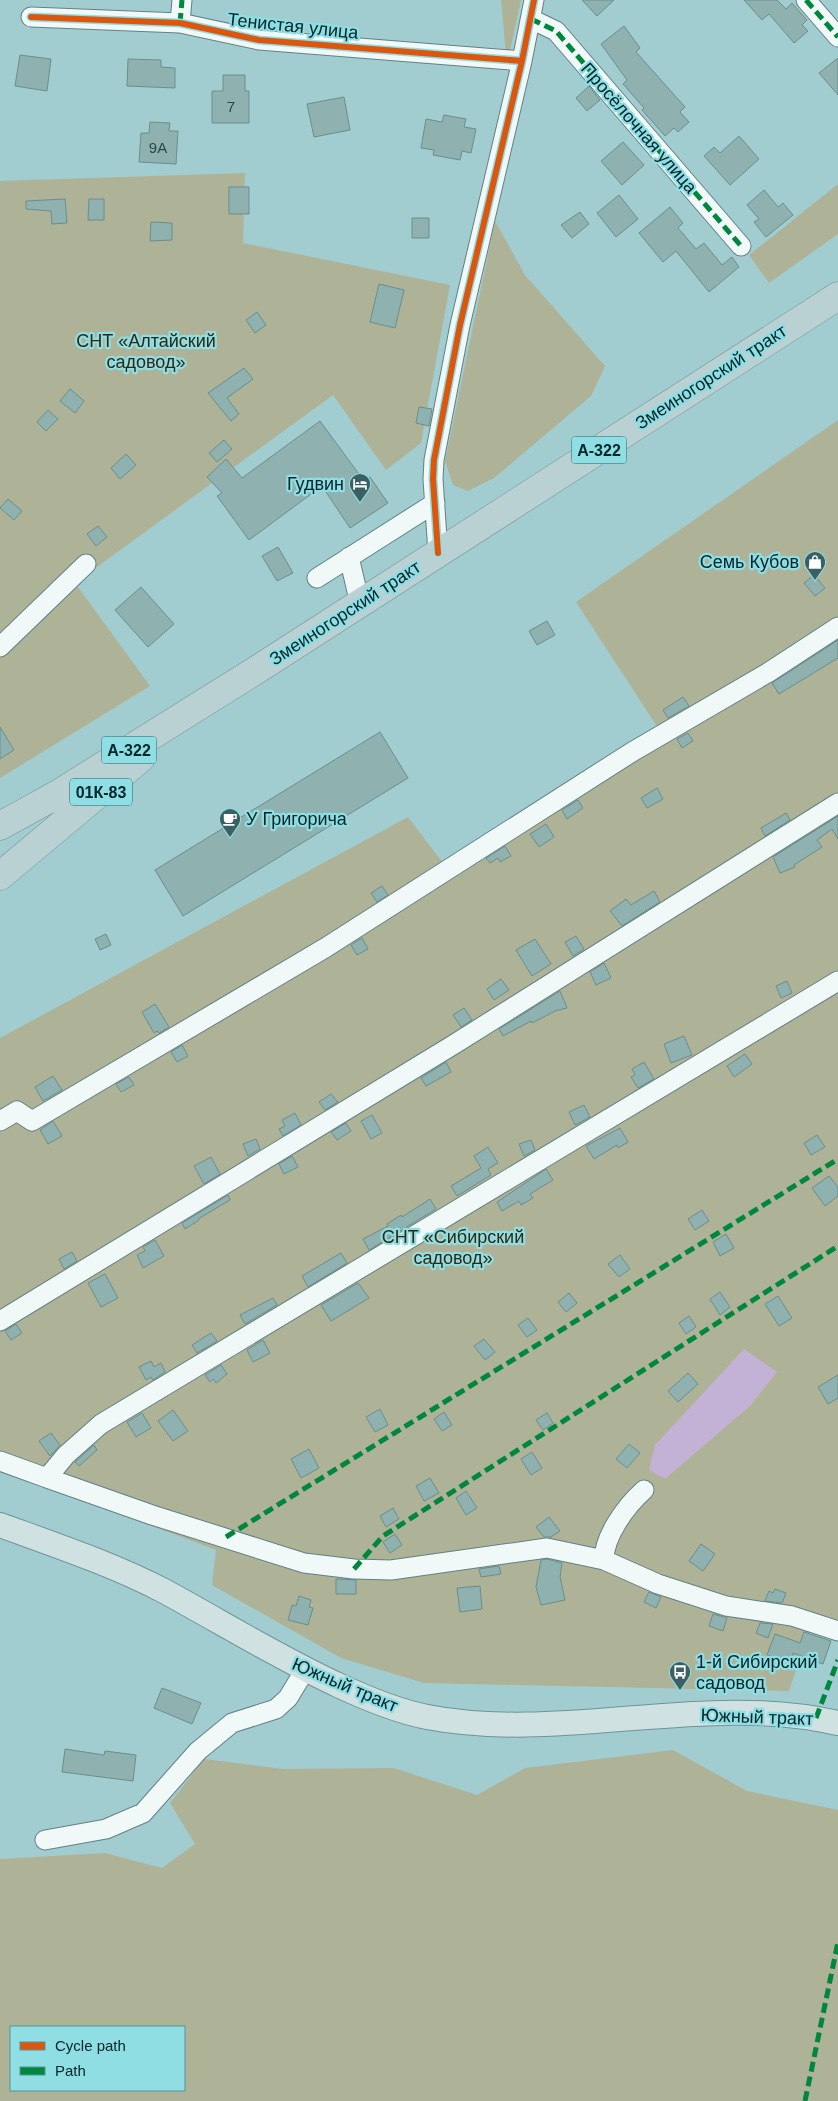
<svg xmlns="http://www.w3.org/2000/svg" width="838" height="2101" viewBox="0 0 838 2101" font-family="Helvetica,sans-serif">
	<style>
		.green { fill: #aeb297; fill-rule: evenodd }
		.water { fill: #c3b2d5 }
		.building { fill: #8fb2b1; stroke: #6a8e8d }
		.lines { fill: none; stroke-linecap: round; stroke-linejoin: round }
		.minor-casing { stroke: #618183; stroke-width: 21 }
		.major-casing { stroke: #6d9598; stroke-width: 26 }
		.highway-casing { stroke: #6d9598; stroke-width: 29 }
		.minor { stroke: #f1f8f8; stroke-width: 19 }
		.major { stroke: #d0e1e2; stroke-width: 24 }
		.highway { stroke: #bad1d3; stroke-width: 28 }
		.quiet { stroke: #00873e; stroke-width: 5; stroke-dasharray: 10 5; stroke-linecap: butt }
		.cycleway-casing { stroke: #8edee4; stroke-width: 9 }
		.cycleway { stroke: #dd560d; stroke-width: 6 }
		.labels { text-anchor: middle; stroke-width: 4.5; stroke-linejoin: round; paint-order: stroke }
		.number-label { font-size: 15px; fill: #26494b }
		.shield { fill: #8edee4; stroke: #2d5d61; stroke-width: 1 }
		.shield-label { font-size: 16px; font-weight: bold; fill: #032629 }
		.street-label { font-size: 18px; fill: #032629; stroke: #8edee4 }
		.park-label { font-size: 18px; fill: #35270d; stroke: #8edee4 }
		.poi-label { font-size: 18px; fill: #032629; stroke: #8edee4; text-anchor: end }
	</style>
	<rect width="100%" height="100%" fill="#a2cdd0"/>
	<!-- green -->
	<path class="green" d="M501 0H521L507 65Z
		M245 173 243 243 450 285 421 443 386 470 333 395 75 583 150 686 0 778V181Z
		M838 184V234L769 283 749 255Z
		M495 221 525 275 605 366 591 396 494 478 468 491 453 485 445 461Z
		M838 420V1635L810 1628 789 1691 424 1683 341 1658 212 1585 216 1550 0 1469V1038L408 817 443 863 658 728 576 602Z
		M673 1750 747 1791 838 1810V2101H0V1859L105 1853 162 1868 195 1844 170 1803 204 1759 283 1769 394 1768 477 1795 525 1768ZM11 2027H184V2090H11Z"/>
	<!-- water -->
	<path class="water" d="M744 1349 777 1372 750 1406 665 1479 649 1470 655 1445Z"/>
	<!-- building -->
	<path class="building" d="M582 0H614L597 16Z
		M744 0H777L786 9 792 3 807 20 802 25 808 31 794 43 769 14 762 20Z
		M624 26 640 48 636 52 685 107 680 112 689 122 678 132 674 128 665 136 642 110 644 108 623 84 627 80 601 44Z
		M20 55 51 59 47 91 15 86Z
		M838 58V95L819 73Z
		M128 59 161 60V67L175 68V88L127 86Z
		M223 75H245V91H249V123H212V91H223Z
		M589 86 600 100 587 111 576 98Z
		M344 97 350 130 314 137 307 104Z
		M444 115 466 119 464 127 476 129 471 153 462 151 460 160 433 155 434 150 421 148 426 119 442 122Z
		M150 122 170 123 169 131H178L176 164 139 162 141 133H149Z
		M739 136 759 159 730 185 704 156 714 147 720 153Z
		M623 142 644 165 622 185 601 161Z
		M229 187H249V214H229Z
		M764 190 778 207 783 203 793 215 766 237 754 222 759 219 747 205Z
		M619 195 638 219 616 237 597 213Z
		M65 199 67 223 52 224 51 211 26 209V201Z
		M89 199H104V220H88Z
		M670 207 683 223 678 228 696 249 704 243 722 265 732 257 739 267 709 292 676 251 663 262 639 233Z
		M580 212 589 224 572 238 561 225Z
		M412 218H429V238H412Z
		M151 222 172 223V240L150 241Z
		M379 284 404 290 395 328 370 322Z
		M257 312 266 325 255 333 246 320Z
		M244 368 253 379 227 398 239 414 231 421 208 393Z
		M70 389 84 401 75 413 60 401Z
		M419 407 432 409 429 426 416 423Z
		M48 410 58 419 46 431 37 422Z
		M320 421 364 481 370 477 388 503 350 528 322 486 249 540 217 496 222 493 207 477 226 459 242 478Z
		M224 440 232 449 217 462 209 453Z
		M126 454 136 465 120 479 111 468Z
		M8 499 22 511 14 520 0 508Z
		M98 526 107 537 96 546 87 534Z
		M278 547 293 573 277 581 262 556Z
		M814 575 825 588 815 596 804 583Z
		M141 587 174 624 148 647 115 610Z
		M547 621 555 635 537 645 529 631Z
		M838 640V658L779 694 772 683Z
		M683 697 689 706 668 718 663 710Z
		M0 727 14 750 0 759Z
		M380 732 408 778 183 916 155 870Z
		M688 733 693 741 682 748 677 739Z
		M657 788 663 799 647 808 641 798Z
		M578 800 583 808 567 819 562 810Z
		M786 813 790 820 765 836 761 828Z
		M838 816V839L832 829 817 840 822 847 794 865 795 867 780 873 773 857Z
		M546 824 554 837 539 847 530 834Z
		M505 846 511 856 500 862 498 858 490 863 486 858Z
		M382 886 388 895 377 902 371 893Z
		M654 891 660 902 622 926 610 911 626 899 631 905Z
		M106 934 111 945 100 950 95 939Z
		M576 936 584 949 573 956 565 942Z
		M362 938 368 949 357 955 351 945Z
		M535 939 551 964 532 976 516 950Z
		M604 963 611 978 596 985 590 972Z
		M501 979 509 990 494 1000 487 989Z
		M787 981 792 993 781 998 776 986Z
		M560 991 567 1008 555 1011 532 1023 531 1021 503 1036 499 1029Z
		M155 1004 169 1027 159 1033 157 1031 154 1033 142 1012Z
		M464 1008 472 1020 461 1027 453 1015Z
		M684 1036 692 1055 671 1063 664 1044Z
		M182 1045 188 1056 177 1062 171 1052Z
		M745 1054 752 1064 734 1077 727 1066Z
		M446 1062 451 1072 426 1086 421 1078Z
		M644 1062 654 1079 638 1088 631 1077 635 1075 632 1069Z
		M53 1076 62 1090 43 1101 35 1087Z
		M129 1077 134 1085 121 1092 116 1084Z
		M331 1094 338 1102 325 1110 319 1102Z
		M584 1105 590 1117 575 1125 569 1112Z
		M295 1113 301 1125 283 1136 279 1129 285 1126 282 1120Z
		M372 1115 382 1133 371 1139 361 1121Z
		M53 1121 62 1136 48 1144 40 1130Z
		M346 1123 351 1131 337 1140 331 1132Z
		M620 1128 628 1142 618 1148 617 1145 594 1159 586 1146Z
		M817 1135 825 1147 811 1155 804 1143Z
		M256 1139 260 1149 248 1156 243 1144Z
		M531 1140 535 1150 524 1156 519 1144Z
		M488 1147 498 1163 488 1169 491 1175 457 1196 451 1186 481 1168 474 1156Z
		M292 1156 298 1167 284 1174 279 1164Z
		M211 1157 220 1174 204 1184 194 1166Z
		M546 1169 553 1180 530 1194 533 1198 521 1205 519 1201 502 1211 497 1202Z
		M829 1176 838 1187V1196L825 1206 812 1188Z
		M228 1195 230 1200 198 1219 199 1220 185 1229 182 1223Z
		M430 1199 436 1209 369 1250 363 1239 388 1226 387 1224 401 1215 402 1217Z
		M702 1210 709 1221 695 1230 688 1219Z
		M726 1234 734 1248 720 1256 713 1242Z
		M155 1240 164 1256 143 1268 137 1255 145 1251 143 1247Z
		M72 1252 77 1261 64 1269 59 1259Z
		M341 1253 347 1263 308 1287 302 1276Z
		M620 1255 630 1269 619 1277 608 1264Z
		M105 1274 118 1298 101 1307 88 1283Z
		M358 1283 369 1298 331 1321 321 1305Z
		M720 1292 730 1307 720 1315 710 1299Z
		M569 1293 577 1303 566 1312 558 1302Z
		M778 1296 792 1318 779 1326 765 1304Z
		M273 1298 277 1305 245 1324 240 1315Z
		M689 1316 696 1327 686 1334 679 1323Z
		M528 1318 537 1330 527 1337 518 1325Z
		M16 1324 22 1333 11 1340 5 1331Z
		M211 1333 217 1341 197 1353 192 1345Z
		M484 1339 495 1352 485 1360 474 1346Z
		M263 1340 270 1353 253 1362 247 1350Z
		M151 1361 154 1367 161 1363 165 1372 153 1380 151 1377 146 1380 139 1367Z
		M221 1365 227 1374 216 1383 213 1379 210 1382 205 1375Z
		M688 1373 698 1384 678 1402 668 1391Z
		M838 1375V1398L828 1404 818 1387Z
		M380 1409 388 1425 375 1432 366 1417Z
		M173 1410 188 1431 173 1441 158 1421Z
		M444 1412 452 1425 442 1431 434 1419Z
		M142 1413 151 1428 136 1437 127 1422Z
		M547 1413 553 1423 543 1430 536 1420Z
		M51 1433 60 1445 50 1456 39 1441Z
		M629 1444 640 1453 627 1468 616 1459Z
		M94 1445 97 1450 79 1466 75 1462Z
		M309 1449 319 1468 301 1478 291 1459Z
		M532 1452 542 1468 531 1475 521 1459Z
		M430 1478 439 1493 424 1501 416 1486Z
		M466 1491 477 1508 466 1515 456 1498Z
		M393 1508 399 1519 386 1527 380 1516Z
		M549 1517 560 1531 551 1537H544L536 1527Z
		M395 1534 402 1545 390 1553 383 1542Z
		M701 1544 715 1554 703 1571 689 1561Z
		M547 1559 562 1563 560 1577 565 1600 541 1605 536 1587 541 1560Z
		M499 1566 501 1574 481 1577 479 1569Z
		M336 1579 356 1580V1594H336Z
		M480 1586 482 1609 460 1612 457 1588Z
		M775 1589 786 1593 782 1603 765 1601 769 1591 773 1593Z
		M649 1592 661 1597 656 1608 644 1602Z
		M299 1596 311 1600 309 1607 313 1608 308 1625 288 1620 292 1605 296 1606Z
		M713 1614 727 1618 723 1631 709 1626Z
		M760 1623 773 1624 768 1638 756 1633Z
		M804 1632 831 1641 823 1664 793 1653 790 1663 767 1655 775 1634 800 1643Z
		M162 1688 201 1703 192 1724 154 1708Z
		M65 1749 104 1755 105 1751 136 1755 133 1781 62 1772Z"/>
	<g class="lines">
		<!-- minor casing -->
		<g class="minor-casing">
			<path id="minor" d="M806 0 838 37
				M31 17 180 23 259 40 522 61
				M531 19 556 31 741 246
				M180 23 182 0
				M438 553 433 479 434 460 460 325 522 61 534 0
				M349 557 360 604
				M317 578 435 503
				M0 647 86 564
				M838 981 101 1424 66 1455 47 1478 152 1515 304 1563 354 1569 391 1570 547 1548 604 1560 658 1584 726 1606 792 1616 838 1631
				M0 1121 17 1111 32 1121 325 948 632 752 769 672 838 627
				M0 1321 453 1045 838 803
				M0 1461 47 1478
				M604 1560C604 1536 626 1506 644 1490
				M45 1840 106 1829 143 1813 198 1751 232 1723 276 1709 288 1698 305 1670"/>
		</g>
		<!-- major casing -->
		<g class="major-casing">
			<path id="major" d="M0 1525C55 1545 112 1564 164 1591 223 1623 279 1658 340 1686 368 1699 397 1711 427 1717 563 1743 703 1692 838 1723"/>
		</g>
		<!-- highway casing -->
		<g class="highway-casing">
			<path id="highway" d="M0 826 58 794 258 669 838 296
				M0 876 141 758"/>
		</g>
		<!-- minor -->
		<use href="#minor" class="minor"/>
		<!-- major -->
		<use href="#major" class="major"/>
		<!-- highway -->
		<use href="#highway" class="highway"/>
		<!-- quiet -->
		<path class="quiet" d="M806 0 838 37
			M531 19 556 31 741 246
			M180 23 182 0
			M226 1537 838 1159
			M354 1569 383 1536 838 1246
			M816 1718 838 1660
			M805 2101 838 1942"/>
		<!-- cycleway casing -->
		<g class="cycleway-casing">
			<path id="cycleway" d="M31 17 180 23 259 40 522 61
				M438 553 433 479 434 460 460 325 522 61 534 0"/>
		</g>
		<!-- cycleway -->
		<use href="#cycleway" class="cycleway"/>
	</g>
	<!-- icons -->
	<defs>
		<g id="hotel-pin" transform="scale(1.125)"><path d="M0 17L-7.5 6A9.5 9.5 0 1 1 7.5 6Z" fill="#3b6063" stroke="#8edee4"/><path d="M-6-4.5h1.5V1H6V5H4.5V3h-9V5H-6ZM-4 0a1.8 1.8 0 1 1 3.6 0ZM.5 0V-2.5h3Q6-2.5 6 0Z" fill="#fff"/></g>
		<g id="shop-pin" transform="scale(1.125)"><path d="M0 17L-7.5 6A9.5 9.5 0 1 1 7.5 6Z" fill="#3b6063" stroke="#8edee4"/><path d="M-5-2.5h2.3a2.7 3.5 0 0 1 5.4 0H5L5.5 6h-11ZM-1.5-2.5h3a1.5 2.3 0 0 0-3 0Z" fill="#fff"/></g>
		<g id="cafe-pin" transform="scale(1.125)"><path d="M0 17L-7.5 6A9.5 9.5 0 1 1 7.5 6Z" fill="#3b6063" stroke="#8edee4"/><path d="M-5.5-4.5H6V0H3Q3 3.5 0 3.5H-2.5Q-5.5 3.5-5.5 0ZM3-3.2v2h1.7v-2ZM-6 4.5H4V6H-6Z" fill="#fff"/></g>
		<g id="bus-pin" transform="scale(1.125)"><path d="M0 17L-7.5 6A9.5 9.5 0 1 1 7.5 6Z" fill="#3b6063" stroke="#8edee4"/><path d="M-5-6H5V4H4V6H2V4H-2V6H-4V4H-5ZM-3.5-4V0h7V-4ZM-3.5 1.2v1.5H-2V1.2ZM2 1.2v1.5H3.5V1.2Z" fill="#fff"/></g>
	</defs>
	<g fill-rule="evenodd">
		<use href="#hotel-pin" x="360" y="484"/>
		<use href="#shop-pin" x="815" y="562"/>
		<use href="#cafe-pin" x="230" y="819"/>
		<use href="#bus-pin" x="680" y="1672"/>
	</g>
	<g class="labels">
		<!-- number labels -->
		<g class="number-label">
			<text x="231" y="112">7</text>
			<text x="158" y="153">9А</text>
		</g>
		<!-- shield labels -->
		<g class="shield">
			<rect x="571.5" y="436.5" width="55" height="27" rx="4"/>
			<rect x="101.5" y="736.5" width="55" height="27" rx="4"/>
			<rect x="70" y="778.5" width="62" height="27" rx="4"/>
		</g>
		<g class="shield-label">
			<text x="599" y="456">А-322</text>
			<text x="129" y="756">А-322</text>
			<text x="101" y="798">01К-83</text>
		</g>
		<!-- street labels -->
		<g class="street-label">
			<text transform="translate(293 26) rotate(6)" y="6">Тенистая улица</text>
			<text transform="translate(639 128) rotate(49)" y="6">Просёлочная улица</text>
			<text transform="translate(711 377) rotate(-33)" y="6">Змеиногорский тракт</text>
			<text transform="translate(345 613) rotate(-33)" y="6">Змеиногорский тракт</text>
			<text transform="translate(345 1685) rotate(23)" y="6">Южный тракт</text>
			<text transform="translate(757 1717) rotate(2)" y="6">Южный тракт</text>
		</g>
		<!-- park labels -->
		<g class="park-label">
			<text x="146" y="347">СНТ «Алтайский<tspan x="146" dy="21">садовод»</tspan></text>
			<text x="453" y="1243">СНТ «Сибирский<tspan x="453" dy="21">садовод»</tspan></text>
		</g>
		<!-- poi labels -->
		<g class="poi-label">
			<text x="344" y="490">Гудвин</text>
			<text x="799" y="568">Семь Кубов</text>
			<text x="246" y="825" text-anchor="start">У Григорича</text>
			<text x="696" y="1668" text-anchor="start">1-й Сибирский<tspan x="696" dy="21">садовод</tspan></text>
		</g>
	</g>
	<!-- legend -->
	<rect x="10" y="2026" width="175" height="65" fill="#8edee4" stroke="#569499"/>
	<rect x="20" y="2042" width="25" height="8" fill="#dd560d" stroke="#569499"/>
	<text x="55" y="2051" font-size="15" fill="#032629">Cycle path</text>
	<rect x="20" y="2067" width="25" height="8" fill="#00873e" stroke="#569499"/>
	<text x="55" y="2076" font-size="15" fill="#032629">Path</text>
</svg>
